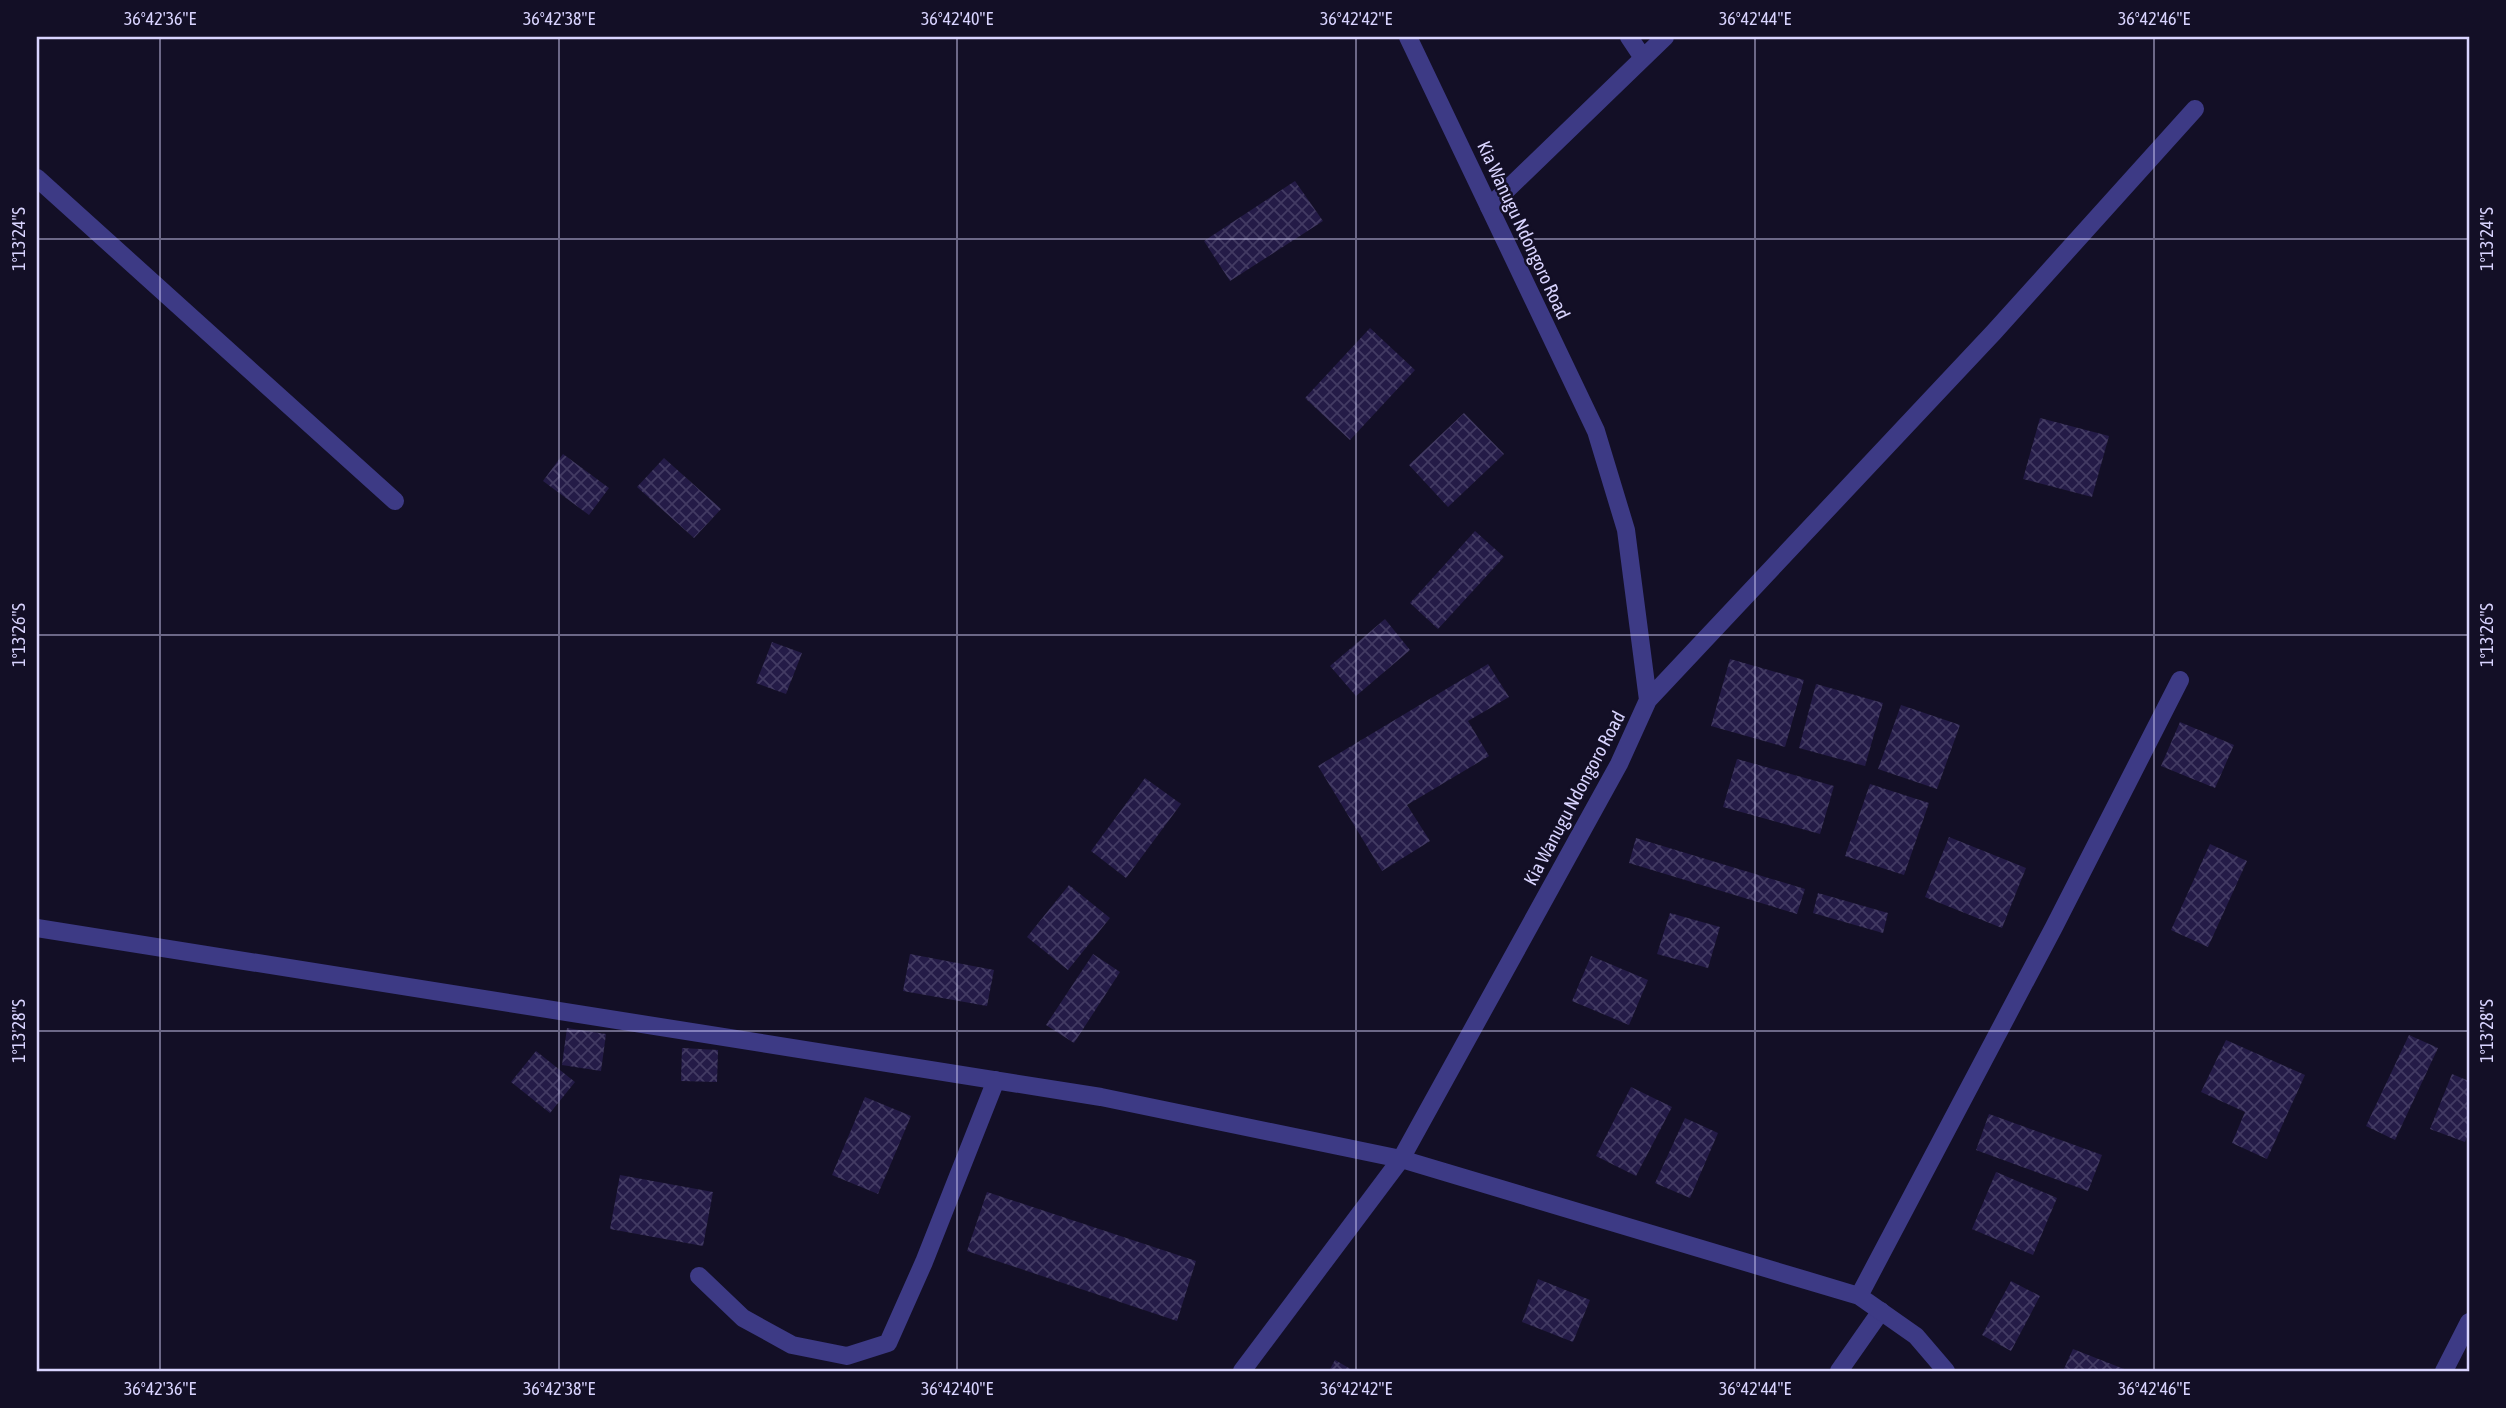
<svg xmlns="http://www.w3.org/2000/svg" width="2506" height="1408" viewBox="0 0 2506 1408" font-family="'Asap Condensed',sans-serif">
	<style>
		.building { fill: url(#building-cross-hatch) }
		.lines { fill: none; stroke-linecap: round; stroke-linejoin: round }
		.lane { stroke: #3d3a85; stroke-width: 18 }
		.street { stroke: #3d3a85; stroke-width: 18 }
		.ticks { fill: none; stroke: #d9d4ff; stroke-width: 2; stroke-opacity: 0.45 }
		.labels { text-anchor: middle; stroke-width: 5; stroke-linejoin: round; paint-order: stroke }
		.street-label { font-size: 19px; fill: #d9d4ff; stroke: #130f26 }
		.neatline { fill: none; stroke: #d9d4ff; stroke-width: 2.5 }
		.ticks-label { font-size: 18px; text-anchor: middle; fill: #d9d4ff }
	</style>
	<defs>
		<pattern id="building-cross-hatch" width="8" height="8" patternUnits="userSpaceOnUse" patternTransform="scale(1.75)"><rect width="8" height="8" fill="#241b47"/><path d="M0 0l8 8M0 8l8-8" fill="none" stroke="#433b63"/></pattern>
	</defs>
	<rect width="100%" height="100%" fill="#130f26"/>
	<!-- building -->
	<path class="building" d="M1295 181 1323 221 1230 281 1204 241Z
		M1370 328 1415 370 1350 440 1305 398Z
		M1464 413 1504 454 1448 507 1409 465Z
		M2040 418 2109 436 2092 497 2023 479Z
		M563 454 609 488 589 515 543 481Z
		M664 458 721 509 694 538 637 487Z
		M1475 531 1504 557 1438 629 1410 603Z
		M1385 619 1410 650 1356 696 1330 666Z
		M772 642 802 653 786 694 756 683Z
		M1730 659 1804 680 1785 747 1711 726Z
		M1488 664 1509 697 1468 721 1489 756 1407 805 1430 841 1382 871 1318 766Z
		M1816 684 1883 703 1865 766 1799 748Z
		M1901 705 1960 725 1937 789 1878 769Z
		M2180 722 2234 745 2215 788 2161 766Z
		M1737 759 1834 786 1820 834 1723 807Z
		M1145 778 1181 804 1126 878 1091 851Z
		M1870 784 1929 803 1904 875 1845 856Z
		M1949 837 2026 868 2002 928 1925 897Z
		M1636 838 1805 889 1797 914 1629 863Z
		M2210 844 2247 861 2208 947 2171 930Z
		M1069 885 1110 918 1068 970 1027 937Z
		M1818 893 1888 913 1883 933 1813 913Z
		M1670 913 1720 927 1708 968 1657 954Z
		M910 954 994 970 987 1006 903 991Z
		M1093 954 1120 972 1074 1043 1046 1025Z
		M1591 956 1648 980 1629 1025 1572 1001Z
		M567 1028 606 1034 601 1071 562 1065Z
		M2409 1035 2438 1048 2395 1140 2366 1126Z
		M2226 1040 2305 1075 2267 1159 2232 1143 2245 1112 2201 1092Z
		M682 1048 718 1050 717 1082 681 1081Z
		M536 1051 575 1082 550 1113 511 1082Z
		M2452 1074 2469 1081V1132L2465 1142 2430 1129Z
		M1631 1087 1672 1107 1636 1176 1596 1156Z
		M865 1097 911 1116 878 1194 832 1175Z
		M1989 1114 2102 1155 2088 1191 1976 1150Z
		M1685 1118 1718 1133 1690 1198 1655 1183Z
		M1996 1172 2057 1198 2033 1255 1972 1229Z
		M620 1175 713 1192 703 1246 610 1229Z
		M987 1192 1196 1261 1177 1321 967 1251Z
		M1538 1279 1590 1300 1573 1342 1522 1322Z
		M2011 1281 2040 1296 2011 1351 1982 1335Z
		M2073 1349 2129 1371H2063Z
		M1335 1360 1354 1371H1329Z"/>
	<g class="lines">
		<!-- lane -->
		<path class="lane" d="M1629 37 1643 58
			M1489 207 1665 37
			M1839 1371 1881 1311"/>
		<!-- street -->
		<path class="street" d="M37 178 395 501
			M1648 700 1994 332 2195 109
			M37 928 1101 1097 1401 1159 1859 1296 1916 1336 1946 1371
			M699 1276 743 1318 792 1345 847 1356 888 1343 924 1262 996 1080
			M1859 1296 2054 927 2180 680
			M1242 1371 1401 1159 1619 764 1648 700 1626 530 1596 431 1408 37
			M2444 1371 2469 1322"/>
	</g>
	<!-- ticks -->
	<path class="ticks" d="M160 37V1371M559 37V1371M957 37V1371M1356 37V1371M1755 37V1371M2154 37V1371M37 239H2469M37 635H2469M37 1031H2469"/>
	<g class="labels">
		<!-- street labels -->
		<g class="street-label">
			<text transform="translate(1524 230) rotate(65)" y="7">Kia Wanugu Ndongoro Road</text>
			<text transform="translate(1574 798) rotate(-62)" y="7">Kia Wanugu Ndongoro Road</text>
		</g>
	</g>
	<!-- border -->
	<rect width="2506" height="1408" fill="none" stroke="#130f26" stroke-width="77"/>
	<rect x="38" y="38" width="2430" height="1332" class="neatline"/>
	<g class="ticks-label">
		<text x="160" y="25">36°42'36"E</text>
		<text x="559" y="25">36°42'38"E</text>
		<text x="957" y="25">36°42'40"E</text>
		<text x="1356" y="25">36°42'42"E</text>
		<text x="1755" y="25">36°42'44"E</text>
		<text x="2154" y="25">36°42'46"E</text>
		<text transform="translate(19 239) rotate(-90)" y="6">1°13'24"S</text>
		<text transform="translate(2487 239) rotate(-90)" y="6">1°13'24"S</text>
		<text transform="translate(19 635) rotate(-90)" y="6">1°13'26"S</text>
		<text transform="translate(2487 635) rotate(-90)" y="6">1°13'26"S</text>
		<text transform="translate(19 1031) rotate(-90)" y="6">1°13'28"S</text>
		<text transform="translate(2487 1031) rotate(-90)" y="6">1°13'28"S</text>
		<text x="160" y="1395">36°42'36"E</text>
		<text x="559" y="1395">36°42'38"E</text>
		<text x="957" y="1395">36°42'40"E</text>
		<text x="1356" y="1395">36°42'42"E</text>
		<text x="1755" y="1395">36°42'44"E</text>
		<text x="2154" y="1395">36°42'46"E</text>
	</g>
</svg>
